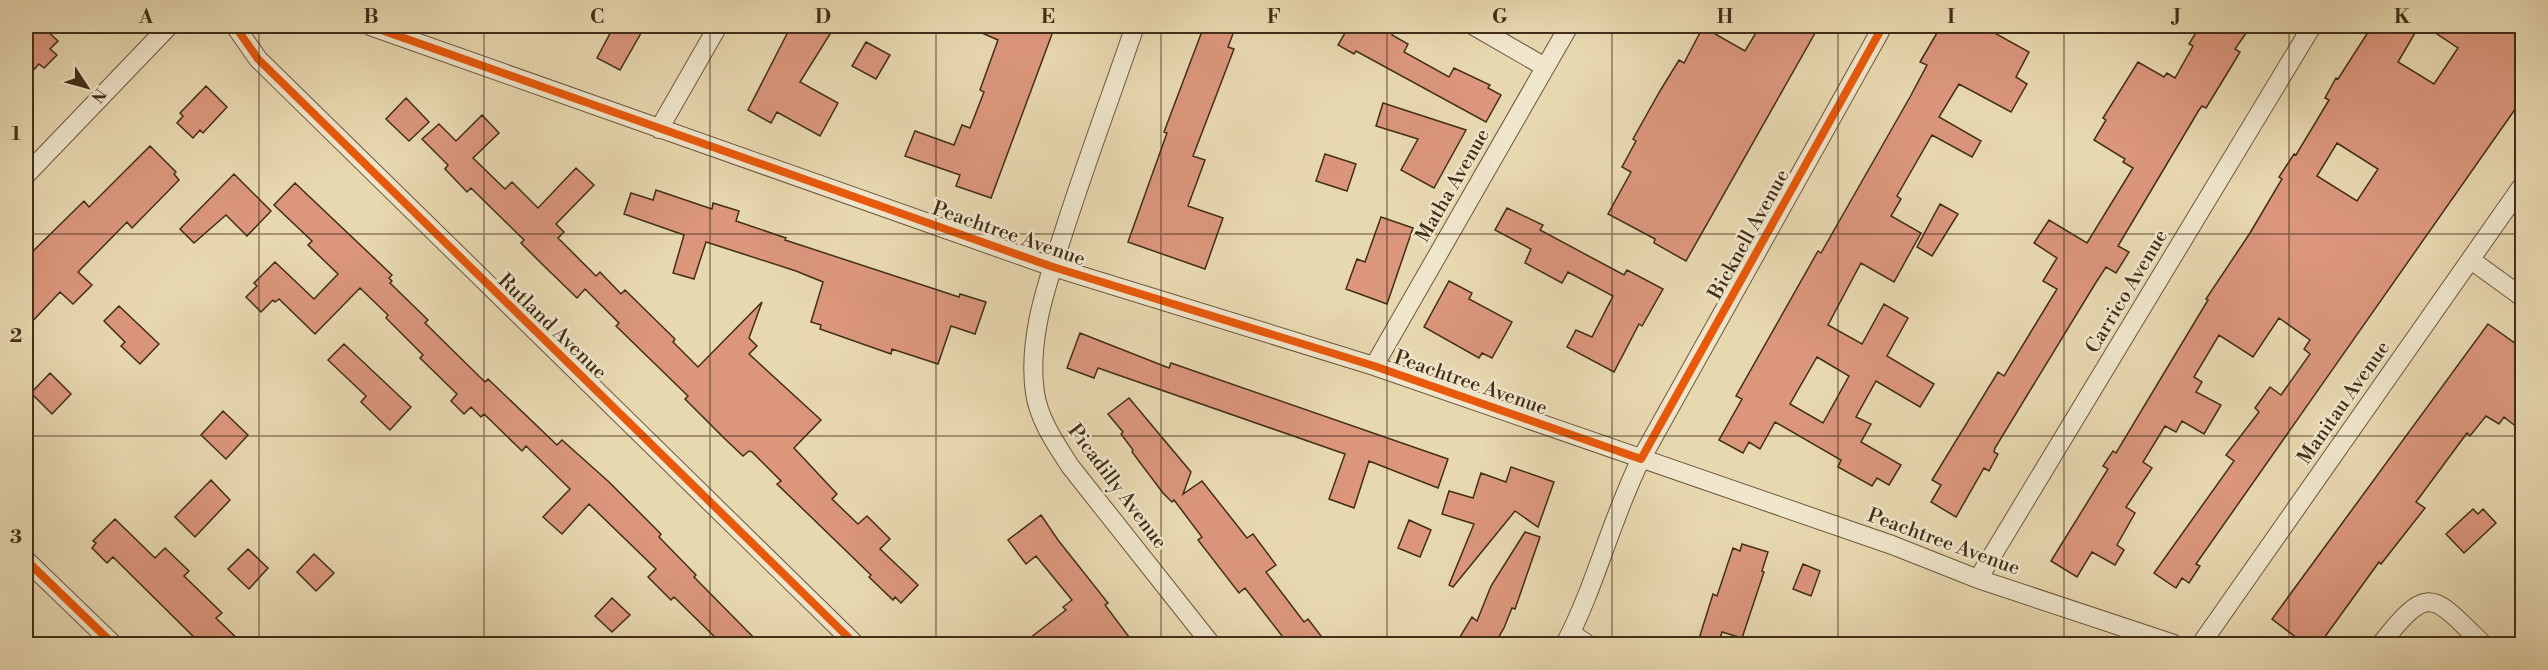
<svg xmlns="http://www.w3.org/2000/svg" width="2548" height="670" viewBox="0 0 2548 670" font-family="'Libre Bodoni',serif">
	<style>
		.building { fill: #db967c; stroke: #412e17; stroke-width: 1.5; fill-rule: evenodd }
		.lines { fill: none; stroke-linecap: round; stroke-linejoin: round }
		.street-casing { stroke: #6b583d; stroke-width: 20 }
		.street { stroke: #f0e6cc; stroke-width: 18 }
		.cycleway-casing { stroke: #f0e6cc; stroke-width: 11 }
		.cycleway { stroke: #e8590c; stroke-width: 8 }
		.grid { fill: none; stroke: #412e17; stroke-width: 1.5; stroke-opacity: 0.55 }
		.labels { text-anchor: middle; stroke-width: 5; stroke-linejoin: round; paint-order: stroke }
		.street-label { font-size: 20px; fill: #412e17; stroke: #f0e6cc }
		.neatline { fill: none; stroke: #412e17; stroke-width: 2 }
		.grid-label { font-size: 20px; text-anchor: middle; font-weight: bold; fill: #412e17 }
	</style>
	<rect width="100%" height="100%" fill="#e8d8b0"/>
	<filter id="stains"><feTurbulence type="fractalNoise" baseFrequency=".00333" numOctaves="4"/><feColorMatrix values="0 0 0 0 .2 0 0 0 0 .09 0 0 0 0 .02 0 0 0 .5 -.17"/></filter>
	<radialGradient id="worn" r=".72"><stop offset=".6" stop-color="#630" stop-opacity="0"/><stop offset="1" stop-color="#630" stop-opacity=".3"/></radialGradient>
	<!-- building -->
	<path class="building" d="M26 26H42L58 41 50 49 57 55 44 68 39 64 26 78Z
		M614 26H645L620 70 597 58Z
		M791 26H835L800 82 838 103 820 136 777 112 771 123 748 110Z
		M966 26H1055L991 198 956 186 960 175 905 156 915 131 954 145 962 125 970 128 984 92 980 90 998 40Z
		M1204 26H1236L1228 47 1234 49 1193 156 1205 160 1188 206 1223 218 1205 269 1128 242 1167 133 1164 132Z
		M1349 26H1397L1392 35 1408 44 1404 52 1449 77 1454 68 1490 85 1488 88 1501 95 1486 122 1356 51 1354 54 1338 45Z
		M1760 26H1819L1686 261 1654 243 1655 239 1608 214 1631 172 1622 167 1636 141 1633 139 1660 91 1679 60 1684 63 1703 27 1745 51Z
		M1941 26H1982L2029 52 2016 77 2027 84 2011 112 1959 84 1939 117 1981 141 1972 157 1932 135 1897 196 1901 199 1891 216 1921 233 1894 282 1861 263 1828 325 1862 344 1884 304 1908 318 1887 356 1934 384 1920 407 1876 381 1856 417 1871 424 1861 442 1901 465 1889 485 1877 478 1872 486 1838 467 1841 460 1775 422 1760 449 1749 442 1743 453 1719 440 1742 399 1736 396 1818 251 1821 253 1910 97 1927 65 1920 62ZM1817 357 1849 376 1823 423 1790 404Z
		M2200 26H2251L2235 49 2240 52 2231 67 2206 108 2202 106 2199 110 2118 246 2129 252 2116 273 2106 267 2095 284 1995 448 1994 452 1998 454 1989 471 1984 468 1956 517 1931 502 1941 485 1932 480 1998 372 2004 376 2057 289 2043 281 2057 258 2034 243 2049 220 2087 243 2133 168 2123 162 2125 159 2094 140 2106 120 2103 118 2138 62 2164 77 2167 73 2175 78 2193 46 2189 44Z
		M2372 26H2419L2398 62 2434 84 2458 48 2425 26H2523V98L2196 564 2200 566 2189 583 2182 578 2176 588 2154 573 2234 461 2226 455 2259 412 2255 408 2270 387 2281 395 2310 354 2304 349 2310 340 2279 318 2253 357 2219 335 2194 377 2202 382 2196 392 2221 405 2204 434 2182 421 2176 432 2165 426 2143 462 2152 468 2126 507 2135 513 2117 545 2124 550 2115 565 2092 552 2077 577 2051 561 2108 469 2103 466 2113 451 2116 453 2208 300 2206 299 2250 233 2282 179 2279 177 2294 154 2296 155 2329 100 2325 98 2336 78 2338 79ZM2337 143 2378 169 2357 201 2317 176Z
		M866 42 890 55 876 79 852 66Z
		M206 86 227 107 203 133 200 130 193 138 177 123 183 116 180 113Z
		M406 98 429 122 409 141 386 119Z
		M1383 103 1466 130 1434 188 1401 170 1418 139 1376 126Z
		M482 115 499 133 473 158 505 189 512 182 538 208 576 168 594 185 556 224 564 232 558 238 596 276 600 272 621 294 625 290 675 339 673 342 698 367 762 302 749 338 757 346 749 354 821 420 794 448 837 494 832 499 858 524 867 516 890 539 880 549 918 585 901 603 895 597 893 600 869 577 871 575 777 484 781 481 752 452 749 451 743 456 725 439 685 399 688 396 616 326 619 323 585 289 577 298 544 266 521 243 524 240 471 188 467 192 445 169 448 165 422 139 439 124 456 141Z
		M150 146 176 172 174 174 179 180 132 228 127 222 78 272 92 285 73 304 60 292 26 328V258L84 201 89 207Z
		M1325 154 1356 164 1347 191 1316 181Z
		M234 174 271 211 247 236 226 215 194 243 180 229Z
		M295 183 392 275 389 278 392 281 390 283 428 320 425 323 485 382 488 379 557 445 562 440 609 482 661 534 659 537 696 575 694 577 761 645H723L674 597 671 600 648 577 656 569 589 504 562 534 543 517 570 489 526 446 522 451 484 414 481 417 471 407 464 414 451 401 457 394 420 358 423 355 386 318 388 315 360 288 315 334 279 299 275 302 273 300 261 312 246 297 257 286 254 283 275 262 314 299 338 274 308 245 312 241 274 205Z
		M656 190 712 209 713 203 739 211 736 221 786 238 785 240 959 297 960 294 986 302 975 334 951 326 938 364 892 349 891 354 820 329 821 325 811 322 823 282 796 271 706 242 694 279 673 273 684 235 624 214 631 193 653 200Z
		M1940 204 1958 214 1932 256 1917 247Z
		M1507 208 1543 225 1540 230 1624 275 1627 270 1663 289 1642 326 1639 324 1614 372 1567 347 1576 330 1592 337 1613 296 1568 272 1562 283 1525 263 1531 249 1495 230Z
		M1381 217 1413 228 1387 304 1346 289 1357 259 1365 262Z
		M1449 281 1472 293 1469 299 1512 322 1492 358 1482 353 1479 358 1424 327Z
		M119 306 159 344 140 364 121 346 125 342 104 321Z
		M2488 324 2523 349V432L2504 417 2499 424 2486 416 2470 436 2467 433 2416 502 2425 508 2381 564 2379 562 2319 645H2306L2272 619Z
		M1080 333 1169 368 1171 363 1448 459 1438 488 1369 461 1354 508 1329 499 1345 454 1098 368 1094 378 1067 368Z
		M344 344 411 407 390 430 361 402 366 396 328 360Z
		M50 373 71 394 52 414 31 393Z
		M1129 398 1191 472 1183 494 1202 481 1247 538 1253 534 1276 565 1266 572 1304 622 1308 619 1328 645H1289L1245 588 1239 593 1198 540 1202 537 1174 500 1172 502 1163 493 1132 452 1133 450 1121 434 1123 432 1108 414Z
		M223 411 248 435 226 459 201 435Z
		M1511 467 1554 482 1538 527 1515 511 1453 587 1449 585 1474 524 1442 514 1449 491 1473 498 1481 473 1506 482Z
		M211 480 230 500 195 537 175 517Z
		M2473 509 2478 514 2483 509 2496 523 2464 553 2446 534Z
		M1041 515 1058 540 1108 603 1105 605 1135 645H1021L1066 610 1063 607 1072 600 1036 556 1026 564 1008 540Z
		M115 519 155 558 165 548 189 571 184 576 222 613 216 618 244 645H202L113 557 107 563 92 548 96 543 93 541Z
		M1409 520 1431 530 1420 557 1398 548Z
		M1525 532 1540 537 1515 609 1512 608 1504 628 1494 645H1455L1472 617 1477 621 1491 586Z
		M1742 544 1768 552 1762 571 1764 572 1742 638 1722 632 1718 645H1697L1713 594 1717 596 1733 548 1740 551Z
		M248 549 268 568 249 589 228 569Z
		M314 554 334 573 316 591 297 572Z
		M1803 564 1820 571 1811 596 1793 589Z
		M612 598 630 615 612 632 595 616Z"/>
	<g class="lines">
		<!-- street casing -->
		<g class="street-casing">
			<path id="street" d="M235 26 258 59 855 644
				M370 26 1053 267 1374 366 1892 545 1978 579 2174 644
				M1135 26C1112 93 1087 160 1065 228 1048 281 1027 337 1035 393 1039 420 1056 444 1070 466L1211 644
				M1474 26 1545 67
				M659 129 718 26
				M26 175 169 26
				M2471 260 2522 297
				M1374 366 1569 26
				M26 560 113 644
				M1978 579 2312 26
				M1571 633 1587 644
				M1565 644C1596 585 1611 519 1641 459L1883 26
				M2201 644 2522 186
				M2381 644C2429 583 2432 594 2483 644"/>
		</g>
		<!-- street -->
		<use href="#street" class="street"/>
		<!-- cycleway casing -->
		<g class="cycleway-casing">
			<path id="cycleway" d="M235 26 258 59 855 644
				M370 26 1053 267 1374 366 1641 459 1883 26
				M26 560 113 644"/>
		</g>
		<!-- cycleway -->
		<use href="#cycleway" class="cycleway"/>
	</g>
	<!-- grid -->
	<path class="grid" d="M259 26V644M484 26V644M710 26V644M936 26V644M1161 26V644M1387 26V644M1612 26V644M1838 26V644M2064 26V644M2289 26V644M26 234H2522M26 436H2522"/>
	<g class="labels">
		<!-- street labels -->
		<g class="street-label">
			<text transform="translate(1452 185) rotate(-60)" y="7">Matha Avenue</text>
			<text transform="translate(1009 233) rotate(19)" y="7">Peachtree Avenue</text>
			<text transform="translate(1748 234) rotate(-61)" y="7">Bicknell Avenue</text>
			<text transform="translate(2126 291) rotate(-59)" y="7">Carrico Avenue</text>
			<text transform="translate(553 326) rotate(44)" y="7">Rutland Avenue</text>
			<text transform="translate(1471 382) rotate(19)" y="7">Peachtree Avenue</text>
			<text transform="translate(2343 402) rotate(-55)" y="7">Manitau Avenue</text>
			<text transform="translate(1118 486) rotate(53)" y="7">Picadilly Avenue</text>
			<text transform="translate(1944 541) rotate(20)" y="7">Peachtree Avenue</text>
		</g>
	</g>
	<!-- margin -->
	<rect width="2548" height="670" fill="none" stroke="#e8d8b0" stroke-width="66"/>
	<!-- north arrow -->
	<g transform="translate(87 87) rotate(126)" stroke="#f0e6cc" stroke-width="4.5" paint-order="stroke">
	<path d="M0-4.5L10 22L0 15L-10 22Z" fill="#412e17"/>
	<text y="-9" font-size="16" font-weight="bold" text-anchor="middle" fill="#412e17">N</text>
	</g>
	<rect x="33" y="33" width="2482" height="604" class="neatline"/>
	<g class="grid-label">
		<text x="146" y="23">A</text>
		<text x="371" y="23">B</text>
		<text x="597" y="23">C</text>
		<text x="823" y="23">D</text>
		<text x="1048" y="23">E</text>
		<text x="1274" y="23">F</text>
		<text x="1500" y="23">G</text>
		<text x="1725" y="23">H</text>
		<text x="1951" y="23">I</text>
		<text x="2177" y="23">J</text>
		<text x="2402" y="23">K</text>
		<text x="16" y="140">1</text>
		<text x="16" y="342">2</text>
		<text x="16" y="543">3</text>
	</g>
	<rect width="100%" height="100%" filter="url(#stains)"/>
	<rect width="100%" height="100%" fill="url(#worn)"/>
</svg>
